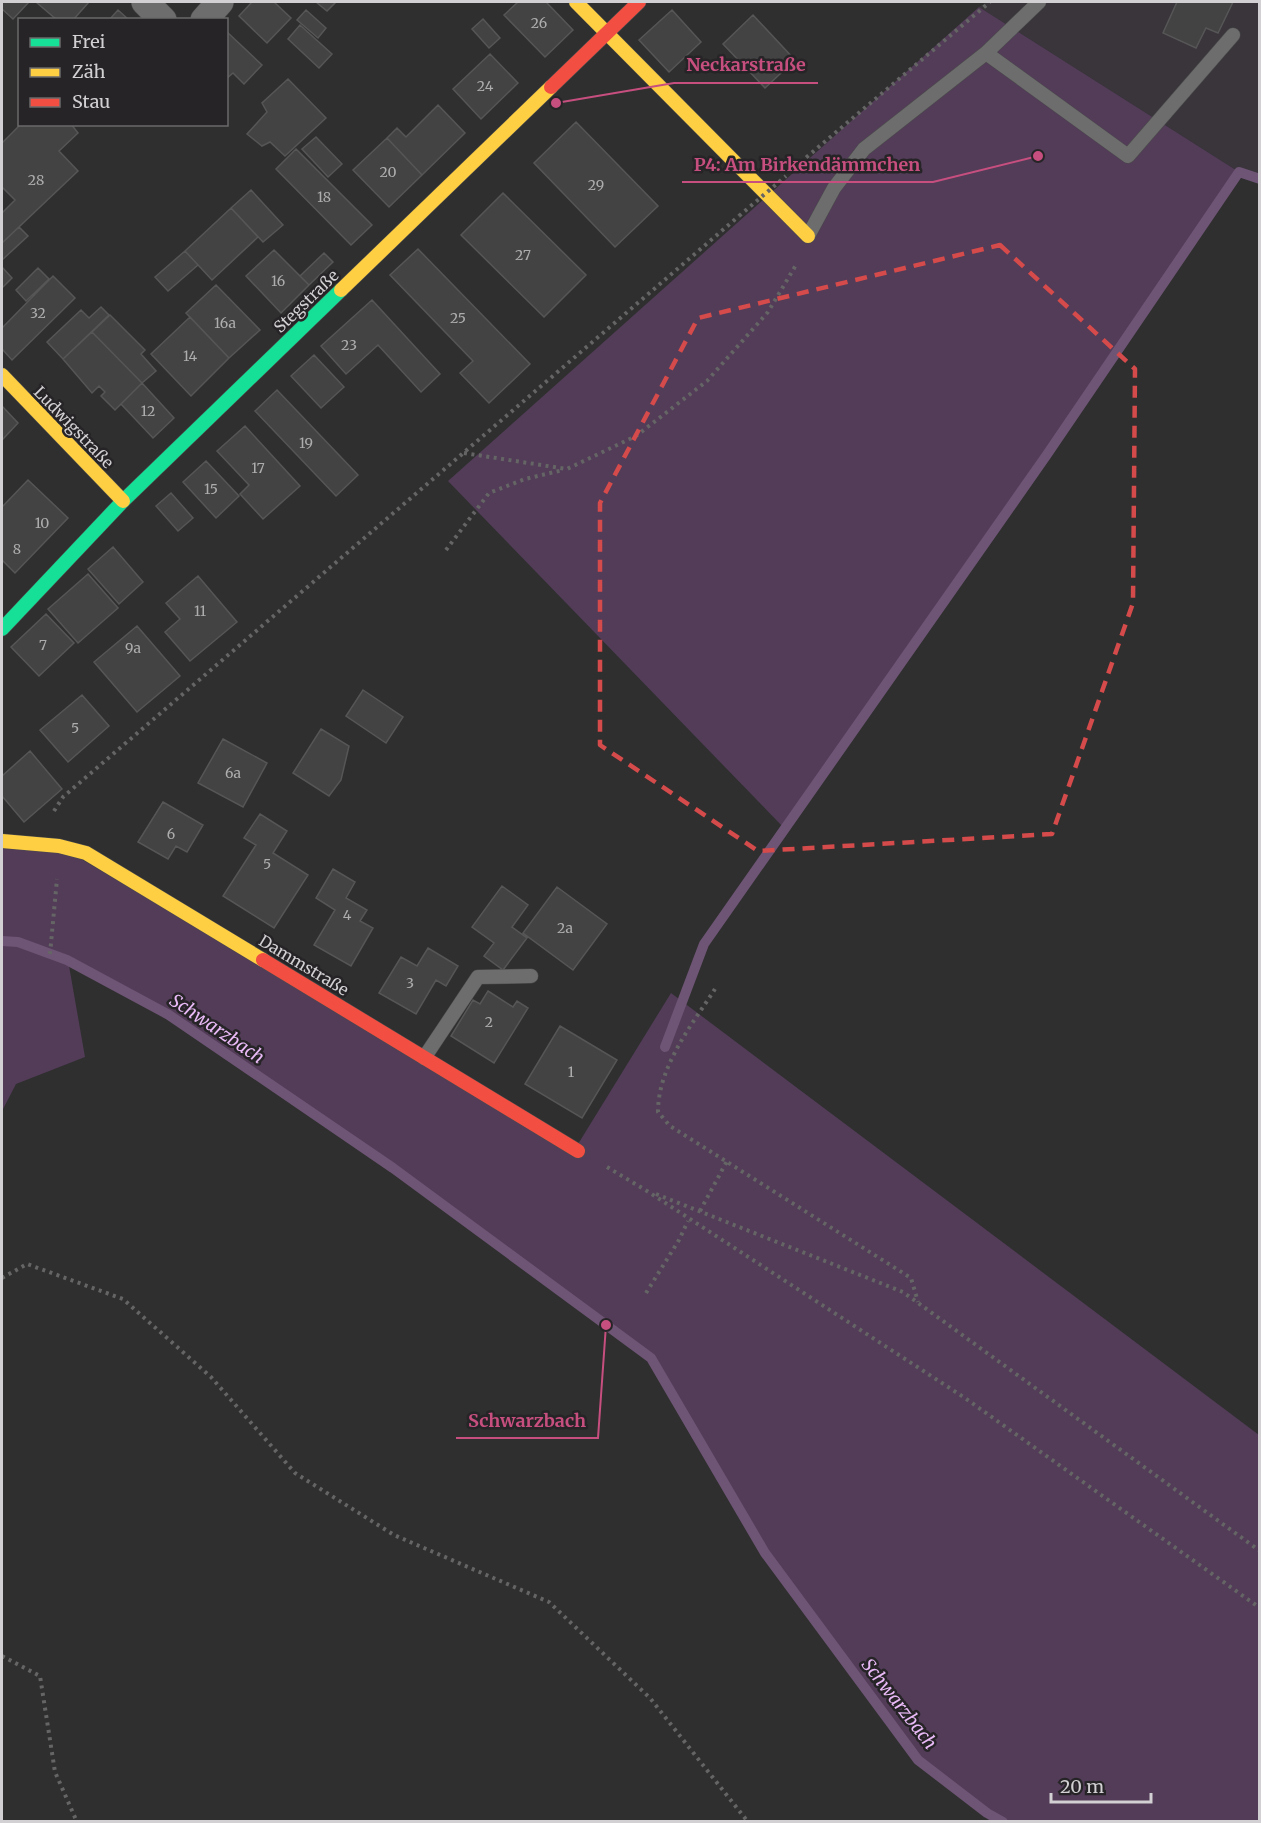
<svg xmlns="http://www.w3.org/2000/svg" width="1261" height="1823" viewBox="0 0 1261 1823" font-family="Merriweather,serif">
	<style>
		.built { fill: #39353b }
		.green { fill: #523c58 }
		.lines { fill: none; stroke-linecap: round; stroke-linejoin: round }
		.stream { stroke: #6e5475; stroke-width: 10 }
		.building { fill: #434343; stroke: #575657; stroke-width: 1.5 }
		.lane-casing { stroke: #4c4c4c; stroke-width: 15 }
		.street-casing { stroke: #4c4c4c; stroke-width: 28 }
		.fast-casing { stroke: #4c4c4c; stroke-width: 15 }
		.slow-casing { stroke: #4c4c4c; stroke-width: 15 }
		.jam-casing { stroke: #4c4c4c; stroke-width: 15 }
		.path { stroke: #656565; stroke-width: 4; stroke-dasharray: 3 4.5; stroke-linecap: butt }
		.lane { stroke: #6d6d6d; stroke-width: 14 }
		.street { stroke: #6d6d6d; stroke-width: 27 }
		.fast { stroke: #16e098; stroke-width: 14 }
		.slow { stroke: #ffcf43; stroke-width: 14 }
		.jam { stroke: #f24e42; stroke-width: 14 }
		.path-bridge { stroke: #656565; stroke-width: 4; stroke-dasharray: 3 4.5; stroke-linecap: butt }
		.marked { fill: none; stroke: #d54a4a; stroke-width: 4.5; stroke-dasharray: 12 8; stroke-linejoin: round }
		.labels { text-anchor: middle; stroke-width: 5; stroke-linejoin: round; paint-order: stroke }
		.number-label { font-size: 14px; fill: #aeadae }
		.street-label { font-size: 16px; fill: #d2d0d2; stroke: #262426 }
		.water-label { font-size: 18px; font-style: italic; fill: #e8b9f6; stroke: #262426 }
		.leader { fill: none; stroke: #c74f7f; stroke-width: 2 }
		.callout-dot { fill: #c74f7f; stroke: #262426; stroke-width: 2 }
		.callout-label { font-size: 18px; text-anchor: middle; font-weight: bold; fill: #c74f7f; stroke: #262426; stroke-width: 5; stroke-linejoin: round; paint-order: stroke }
	</style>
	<rect width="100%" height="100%" fill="#2f2f2f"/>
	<!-- built -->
	<path class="built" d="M987 2H1259V177L1239 172 979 7Z"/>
	<!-- green -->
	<path class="green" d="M979 7 1239 172 1259 177V179L1239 173 1046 456 784 828 448 481Z
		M2 841 59 846 575 1149 671 993 1259 1435V1821L1003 1822 987 1813 918 1760 765 1553 651 1358 393 1168 169 1015 68 960 85 1057 16 1084 2 1111Z"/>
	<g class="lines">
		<!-- stream -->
		<path class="stream" d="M2 941 18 942 67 960 169 1015 393 1168 651 1358 765 1553 918 1760 987 1813 1003 1822
			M665 1047 704 944 1046 456 1239 172 1260 179"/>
	</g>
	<!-- building -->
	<path class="building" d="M2 2H29L13 19 2 9Z
		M36 2H89L73 20H57Z
		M252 2H274L291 18 267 43 239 16Z
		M316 2H336L327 11Z
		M518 2H546L573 30 545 57 504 15Z
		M1177 2H1233L1218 33 1206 28 1196 48 1163 33Z
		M118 10 129 20H109Z
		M306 10 326 28 318 38 297 20Z
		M672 10 701 42 669 72 639 40Z
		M753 15 795 60 765 88 723 44Z
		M483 19 500 38 489 48 472 29Z
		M300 25 332 54 319 68 288 39Z
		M226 31 262 65 244 84 233 73 226 79Z
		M490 54 518 83 481 119 453 89Z
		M288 79 326 118 285 156 270 142 262 146 247 134 267 112 262 103Z
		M438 105 465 133 422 175 387 138 397 128 406 137Z
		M576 122 658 206 615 247 534 163Z
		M21 124H71L78 133 59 151 78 171 2 243V213L15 200 3 188 2 190V143Z
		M316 137 342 164 328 177 302 149Z
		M387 138 422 175 389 207 353 170Z
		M296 149 372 225 351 245 276 169Z
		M251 190 283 225 263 242 231 208Z
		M503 193 586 275 544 317 461 235Z
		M231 208 258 237 212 280 185 251Z
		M19 227 28 236 2 260V243Z
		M418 249 530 364 489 403 460 373 473 361 390 275Z
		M274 250 309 285 281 313 246 276Z
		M185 251 198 265 168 291 155 277Z
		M324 253 333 262 309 285 300 276Z
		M2 267 12 278 2 288Z
		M38 268 49 279 26 301 16 290Z
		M53 276 75 298 12 360 2 349V328Z
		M216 285 260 330 229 358 186 313Z
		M372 300 440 374 421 392 378 345 346 374 321 346Z
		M101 307 109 315 63 359 47 342 81 310 89 318Z
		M110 315 145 350 141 354 156 371 142 383 92 332Z
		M190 317 229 358 191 396 151 354Z
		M92 332 142 383 115 410 101 396 105 392 99 386 92 393 63 359Z
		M314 355 344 387 321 408 291 376Z
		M142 383 174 418 153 438 121 404Z
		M277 390 358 475 336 496 255 411Z
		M2 406 18 423 2 440Z
		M245 426 300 486 263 519 240 494 249 485 217 451Z
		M206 461 239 496 216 518 183 482Z
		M28 480 68 518 15 573 2 560V507Z
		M171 493 193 518 178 531 156 506Z
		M113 547 143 582 119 604 88 569Z
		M88 574 118 608 78 643 48 609Z
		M198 576 237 622 190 661 165 632 180 619 166 603Z
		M46 614 74 643 39 676 11 647Z
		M137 626 180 676 137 712 94 662Z
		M363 690 403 717 386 743 346 716Z
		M82 695 109 726 68 762 40 730Z
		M321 729 349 746 341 780 329 796 293 773Z
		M223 739 267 763 243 807 198 783Z
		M30 751 62 789 24 822 2 796V776Z
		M163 802 203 825 187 852 176 846 168 859 138 842Z
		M260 814 287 831 273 853 308 875 274 928 223 896 256 845 244 838Z
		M333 869 355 882 346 898 367 910 360 921 373 928 351 966 314 945 335 910 316 898Z
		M502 886 528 905 512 927 527 938 503 970 484 956 494 943 472 927Z
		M557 887 607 924 573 970 523 933Z
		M428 948 458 966 446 986 436 980 416 1014 379 993 401 957 417 966Z
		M488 991 513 1007 517 1001 528 1008 494 1063 451 1036 473 1000 480 1004Z
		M560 1026 617 1060 582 1118 525 1084Z"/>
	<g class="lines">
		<!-- lane casing -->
		<g class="lane-casing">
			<path id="lane" d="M986 53 1128 156 1233 35
				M808 236 834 188 864 149 986 53 1039 2
				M424 1058 478 977 531 976"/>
		</g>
		<!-- street casing -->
		<g class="street-casing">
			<path id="street" d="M145 2 163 20
				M204 20 220 2"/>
		</g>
		<!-- fast casing -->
		<g class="fast-casing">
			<path id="fast" d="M2 629 123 501 341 290"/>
		</g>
		<!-- slow casing -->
		<g class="slow-casing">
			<path id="slow" d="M576 2 808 236
				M341 290 551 87
				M2 375 123 501
				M2 841 59 846 86 853 263 960"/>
		</g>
		<!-- jam casing -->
		<g class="jam-casing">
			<path id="jam" d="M551 87 639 2
				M263 960 578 1151"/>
		</g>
		<!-- path -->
		<path class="path" d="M789 172 990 2
			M464 453 567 469 636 436 707 381 768 312 796 265
			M446 550 489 493 525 479 563 470
			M54 811 63 797 739 216
			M50 954 57 879
			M715 989C691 1026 658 1067 658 1112L670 1126 911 1278 918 1302
			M607 1167 647 1191 965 1398 1260 1608
			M656 1194 903 1292 1260 1551
			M700 1211 727 1161
			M2 1278 27 1264 123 1299 211 1377 295 1473 394 1535 549 1602 650 1698 748 1822
			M646 1293 679 1240 688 1221
			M2 1656 40 1676 55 1772 77 1822"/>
		<!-- lane -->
		<use href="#lane" class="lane"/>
		<!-- street -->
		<use href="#street" class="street"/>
		<!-- fast -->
		<use href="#fast" class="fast"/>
		<!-- slow -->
		<use href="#slow" class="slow"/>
		<!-- jam -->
		<use href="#jam" class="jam"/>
		<!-- path-bridge -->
		<path class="path-bridge" d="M739 216 786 176"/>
	</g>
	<!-- marked area -->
	<path class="marked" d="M1000 245 1135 369 1133 603 1052 834 758 851 600 745V503L698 318Z"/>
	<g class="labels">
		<!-- number labels -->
		<g class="number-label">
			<text x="539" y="28">26</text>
			<text x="485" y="91">24</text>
			<text x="388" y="177">20</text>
			<text x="36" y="185">28</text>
			<text x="596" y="190">29</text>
			<text x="324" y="202">18</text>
			<text x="523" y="260">27</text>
			<text x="278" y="286">16</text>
			<text x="38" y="318">32</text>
			<text x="458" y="323">25</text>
			<text x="225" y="328">16a</text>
			<text x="349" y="350">23</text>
			<text x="190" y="361">14</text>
			<text x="148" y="416">12</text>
			<text x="306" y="448">19</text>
			<text x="258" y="473">17</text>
			<text x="211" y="494">15</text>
			<text x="42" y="528">10</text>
			<text x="17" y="554">8</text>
			<text x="200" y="616">11</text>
			<text x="43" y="650">7</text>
			<text x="133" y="653">9a</text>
			<text x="75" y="733">5</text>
			<text x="233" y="778">6a</text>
			<text x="171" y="839">6</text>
			<text x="267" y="869">5</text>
			<text x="347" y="920">4</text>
			<text x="565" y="933">2a</text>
			<text x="410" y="988">3</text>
			<text x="489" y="1027">2</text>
			<text x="571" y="1077">1</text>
		</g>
		<!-- street labels -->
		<g class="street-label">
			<text transform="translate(306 301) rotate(-44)" y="6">Stegstraße</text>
			<text transform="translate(74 427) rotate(46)" y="6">Ludwigstraße</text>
			<text transform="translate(304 965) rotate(31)" y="6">Dammstraße</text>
		</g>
		<!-- water labels -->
		<g class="water-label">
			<text transform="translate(217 1029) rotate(34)" y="6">Schwarzbach</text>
			<text transform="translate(899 1704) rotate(52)" y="6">Schwarzbach</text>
		</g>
	</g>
	<!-- callouts -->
	<path class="leader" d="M556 103L674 83H818M1038 156L933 182H682M606 1325L598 1438H456"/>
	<g class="callout-dot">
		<circle cx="556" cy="103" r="6"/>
		<circle cx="1038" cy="156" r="6"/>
		<circle cx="606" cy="1325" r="6"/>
	</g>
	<g class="callout-label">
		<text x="746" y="71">Neckarstraße</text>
		<text x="807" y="171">P4: Am Birkendämmchen</text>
		<text x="527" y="1427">Schwarzbach</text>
	</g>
	<!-- border -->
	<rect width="1261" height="1823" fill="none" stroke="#d2d0d2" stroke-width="6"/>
	<!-- legend -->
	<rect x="18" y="18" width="210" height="108" fill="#262426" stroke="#6b696b" stroke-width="1.5"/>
	<rect x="30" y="38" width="30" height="9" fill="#16e098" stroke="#6b696b" stroke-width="1.5"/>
	<text x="72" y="48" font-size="18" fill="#d2d0d2">Frei</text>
	<rect x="30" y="68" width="30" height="9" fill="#ffcf43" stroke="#6b696b" stroke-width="1.5"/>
	<text x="72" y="78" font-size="18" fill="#d2d0d2">Zäh</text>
	<rect x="30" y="98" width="30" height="9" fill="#f24e42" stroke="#6b696b" stroke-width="1.5"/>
	<text x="72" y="108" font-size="18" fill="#d2d0d2">Stau</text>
	<!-- scale -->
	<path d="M1051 1793v9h100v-9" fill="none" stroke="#d2d0d2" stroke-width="3"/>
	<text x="1060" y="1793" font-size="18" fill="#d2d0d2" stroke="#262426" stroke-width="4.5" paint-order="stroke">20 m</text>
</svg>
